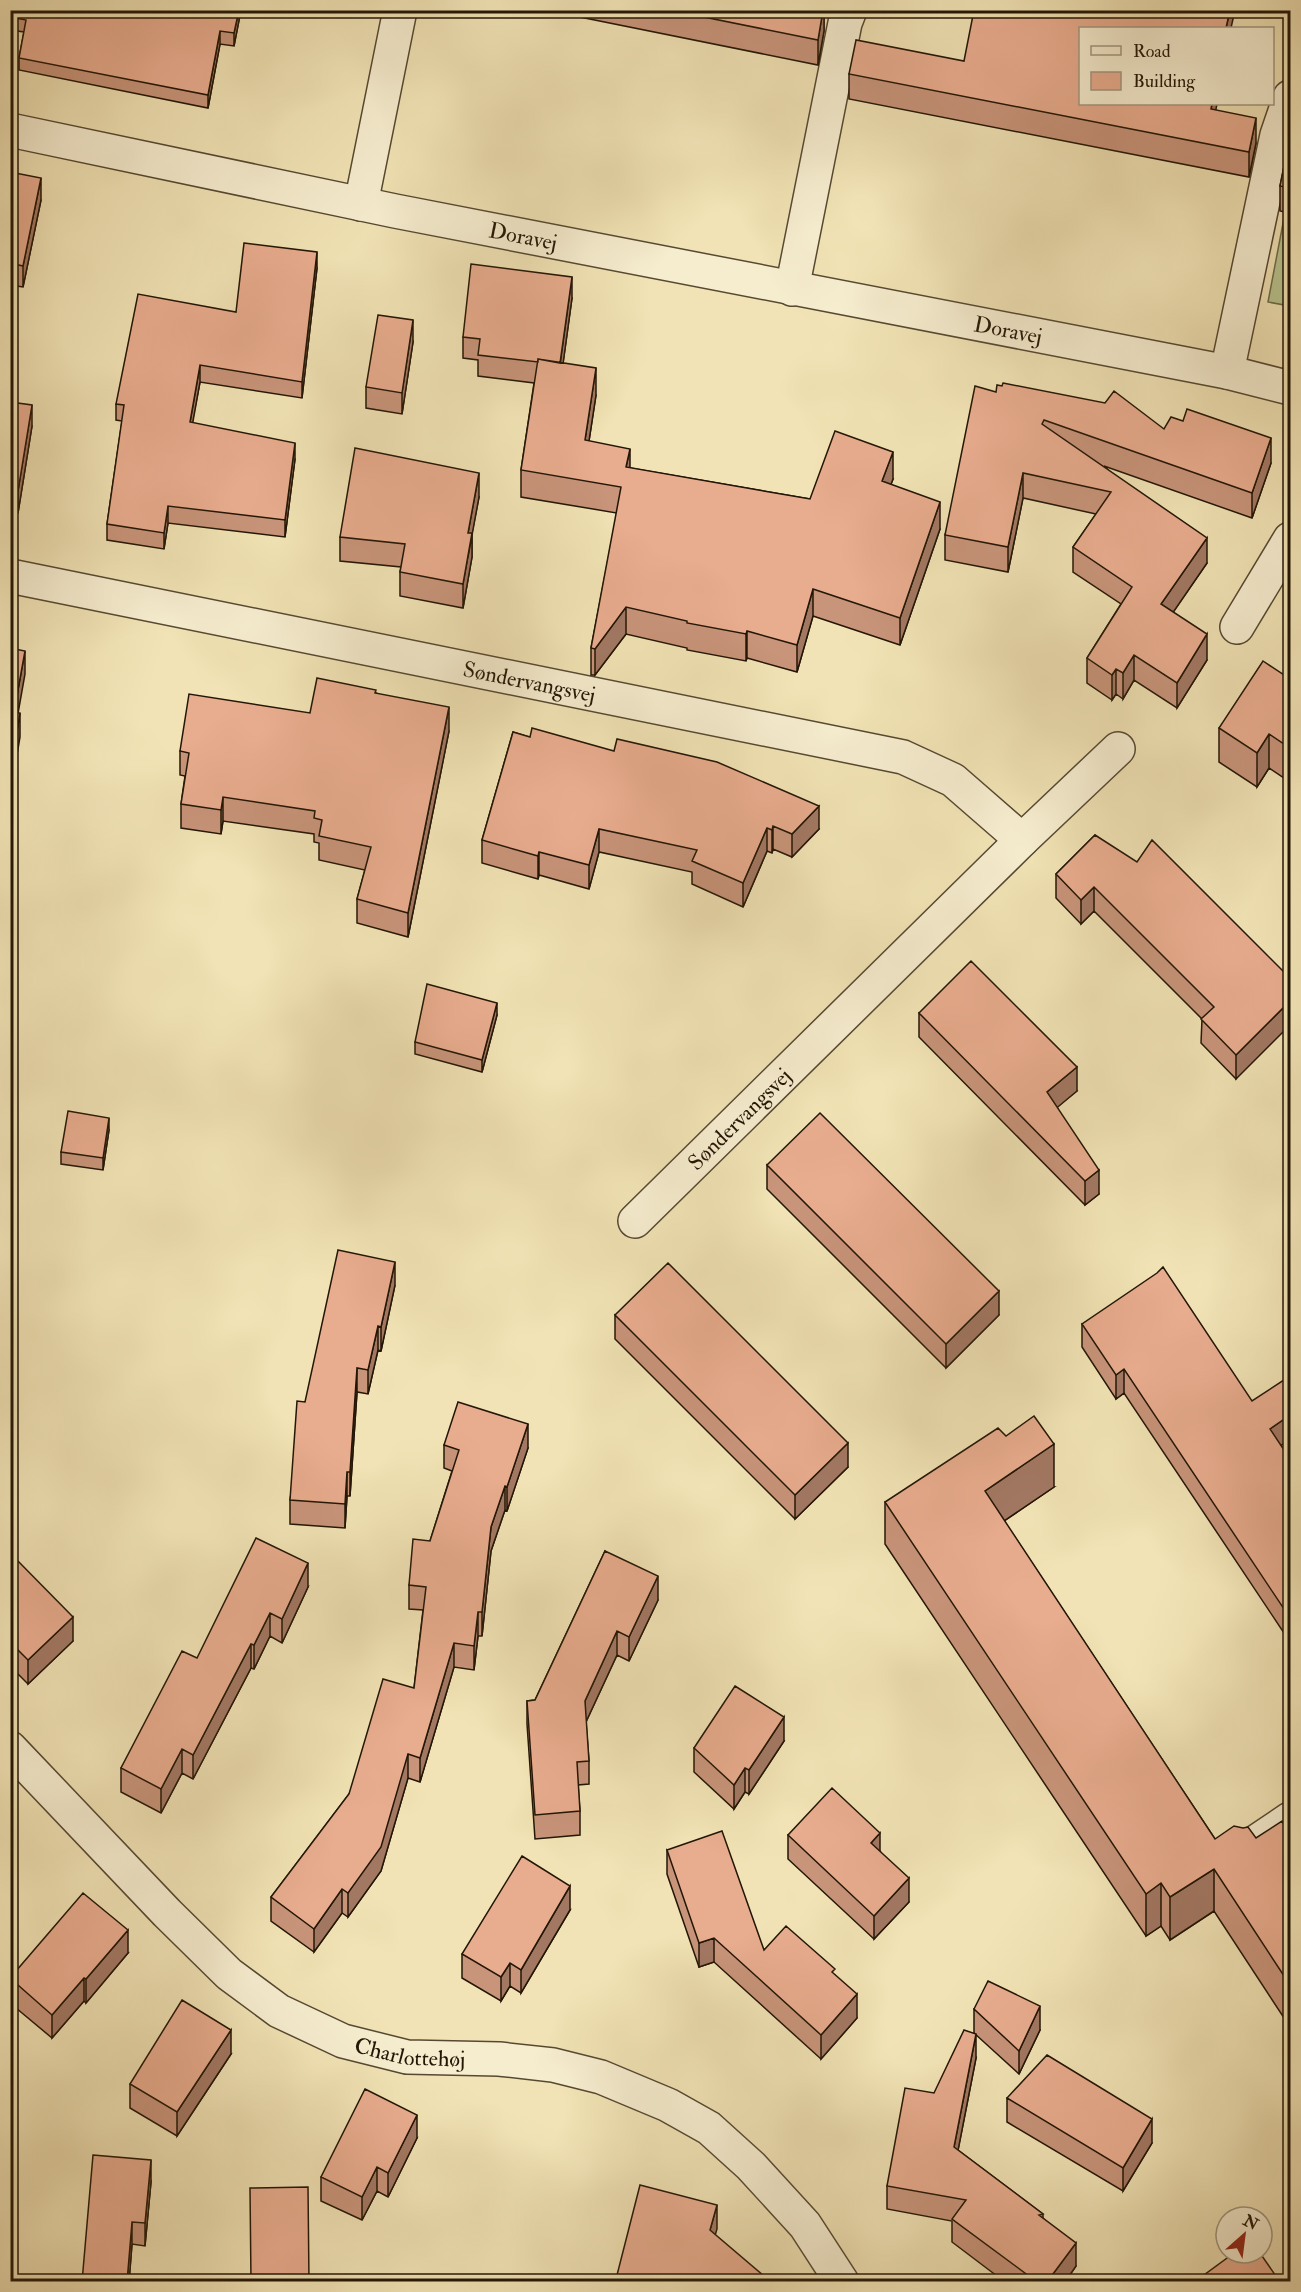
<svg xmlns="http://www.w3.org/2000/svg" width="1301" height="2292" viewBox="0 0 1301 2292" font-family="'IM FELL Double Pica',serif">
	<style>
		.green { fill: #b8c48f; stroke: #6e6d4a; stroke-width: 1.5 }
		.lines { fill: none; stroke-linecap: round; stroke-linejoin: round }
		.street-casing { stroke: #564932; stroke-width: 36 }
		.street { stroke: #f6edcf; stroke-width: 33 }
		.wall { fill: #c8947a; stroke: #231606; stroke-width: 1.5 }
		.shaded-wall { fill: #a27863; stroke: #231606; stroke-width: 1.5 }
		.building { fill: #e8ac8e; stroke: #231606; stroke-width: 1.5 }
		.labels { text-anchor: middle; stroke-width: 5; stroke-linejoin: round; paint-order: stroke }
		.street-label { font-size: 22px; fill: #231606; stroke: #f6edcf }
	</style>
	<rect width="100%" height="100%" fill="#f1e3b5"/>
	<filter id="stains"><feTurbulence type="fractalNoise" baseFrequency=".00333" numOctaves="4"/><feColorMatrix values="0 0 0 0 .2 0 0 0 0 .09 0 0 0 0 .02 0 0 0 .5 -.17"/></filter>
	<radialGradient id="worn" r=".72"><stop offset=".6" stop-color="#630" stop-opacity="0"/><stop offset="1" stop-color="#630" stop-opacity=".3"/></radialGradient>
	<!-- green -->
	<path class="green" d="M1284 218 1290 220V306L1268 302Z"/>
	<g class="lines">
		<!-- street casing -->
		<g class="street-casing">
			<g id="street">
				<path id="s1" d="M10 130 395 211 1227 372 1290 388"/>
				<path d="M361 204 400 10"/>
				<path d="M792 289 845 23 850 10"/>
				<path d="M1227 372 1277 135 1290 97"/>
				<path id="s2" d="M10 576 903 757 953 780 1022 840"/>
				<path d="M1237 627 1290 539"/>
				<path id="s3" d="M635 1221 1022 840 1118 749"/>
				<path id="s4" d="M10 1748 167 1913 229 1974 279 2011 343 2041 407 2057 499 2059 553 2065 601 2077 668 2105 709 2128 751 2166 805 2225 842 2282"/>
				<path d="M1247 1848 1290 1819"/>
			</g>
		</g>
		<!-- street -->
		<use href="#street" class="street"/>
	</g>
	<!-- wall -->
	<path class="wall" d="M10 10H241L234 46 220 44 208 108 19 70V58L24 32 10 30Z
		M545 10H824V31L818 65Z
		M964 61 1215 110 1256 143 1249 177 849 99V74Z
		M1290 137V213L1280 211V186Z
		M10 172 41 200 23 287 10 285Z
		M317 268 302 398 200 382 192 423 295 459 285 537 168 523 164 549 107 540V524L122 421 116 420V404L236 312Z
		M572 298 563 363 596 395 589 441 630 468 810 499 893 479 891 484 940 529 900 645 813 616 797 672 747 658 746 661 687 650V648L626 634 595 675H591V648L617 513 521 497V470L534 383 478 376V360L463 358V337Z
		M413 342 402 414 366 408V387Z
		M996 392 1164 429 1271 463 1252 518 1104 466 1207 563 1173 612 1207 660 1177 708 1134 680 1123 699 1116 694 1112 700 1087 683V658L1121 604 1073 572V547L1096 514 1023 498 1008 572 945 560V535Z
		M10 402 32 426 18 513 10 512Z
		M479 497 472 533V557L463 608 400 596V572L401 567 340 561V537Z
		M1290 679V782L1269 768 1257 787 1219 762V728Z
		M376 693 449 731 408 937 357 923V899L365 870 319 860V843L314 842V834L223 821 221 834 181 828V804L185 776 180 775V751Z
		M513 732 819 829 792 857 773 849 772 853 767 851 743 907 692 884V872L599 852 589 889 539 875 538 879 482 863V840Z
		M1095 835 1290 978 1236 1079 1201 1043 1202 1019 1094 911 1081 924 1056 898V874Z
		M919 1013 1077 1091 1057 1107 1099 1194 1085 1205 919 1037Z
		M497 1015 482 1072 415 1054V1042Z
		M109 1130 103 1170 61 1164V1152Z
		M767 1165 999 1315 946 1368 767 1189Z
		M395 1285 381 1351 378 1350 368 1394 357 1392 350 1496H347L345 1528 290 1524V1500L305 1402Z
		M615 1315 848 1467 795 1519 615 1339Z
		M1082 1324 1252 1401 1290 1459 1286 1636 1124 1393 1116 1399 1082 1347Z
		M444 1445 528 1448 507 1511 505 1510 491 1551 482 1636H478L474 1670 454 1667 420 1782 408 1778 381 1871 348 1917 342 1913 314 1952 271 1921V1897L349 1794 414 1688 423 1610 409 1609V1585L430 1541 452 1471 444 1468Z
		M1054 1487 1004 1521 1215 1839 1256 1838 1290 1834 1288 2024 1214 1911 1170 1940 1161 1926 1146 1936 885 1544V1502Z
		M605 1551 658 1600 629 1661 617 1655 586 1722 589 1761V1784L578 1785 580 1811V1835L535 1839 527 1724V1701L535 1700Z
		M10 1563 73 1641 28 1684 10 1666Z
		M308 1587 282 1643 270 1636 254 1669 251 1668 193 1779 182 1773 161 1813 121 1792V1768L197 1658Z
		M784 1741 749 1794 745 1792 734 1809 694 1772V1748Z
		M788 1835 880 1851 909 1902 874 1939 788 1859Z
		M667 1850 764 1950 835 1975 857 2018 821 2059 714 1962 699 1967 667 1874Z
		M570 1910 521 1993 510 1986 501 2001 462 1978V1954Z
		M128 1953 86 2003 84 2001 52 2038 10 2003V1978Z
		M974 2009 1040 2030 1019 2074 974 2033Z
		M231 2054 177 2136 130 2108V2084Z
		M976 2058 958 2150 1043 2214V2218L1076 2266 1065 2282H1005L952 2242V2221L887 2209V2186L934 2093Z
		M1007 2098 1152 2143 1123 2191 1007 2122Z
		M417 2138 388 2197 377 2191 362 2220 321 2201V2177Z
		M151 2182 145 2246 132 2244 129 2282H82Z"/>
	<!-- shaded-wall -->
	<path class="shaded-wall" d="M239 10H241L234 46V33Z
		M823 10H824V31L818 65V40Z
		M1230 10H1235L1231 28H1226Z
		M220 31V44L208 108V95Z
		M1212 104H1217L1211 134V109Z
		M1256 118V143L1249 177V152Z
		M41 178V200L23 287V266Z
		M317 252V268L302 398V382Z
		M572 277V298L560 386V365Z
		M413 320V342L402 414V393Z
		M200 365V382L190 438V422Z
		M596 368V395L585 467V440Z
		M32 405V426L18 513V491Z
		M1271 438V463L1252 518V493Z
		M295 443V459L285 537V520Z
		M630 449V476L626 467Z
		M893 452V479L882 508V481Z
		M479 473V497L468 557V533Z
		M1023 473V498L1008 572V547Z
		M940 502V529L900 645V618Z
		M168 506V523L164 549V533Z
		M472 533V557L463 608V584Z
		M1207 538V563L1161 630V604Z
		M813 589V616L797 672V645Z
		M626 607V634L595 675V649Z
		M747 631V658L746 661V634Z
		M1207 634V660L1177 708V683Z
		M25 651V674L14 736V712Z
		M1134 655V680L1123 699V673Z
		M1116 669V694L1112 700V675Z
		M449 707V731L408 937V913Z
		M20 713V737L10 797V774Z
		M1269 734V768L1257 787V753Z
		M223 797V821L221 834V810Z
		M819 806V829L792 857V834Z
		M773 826V849L772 853V830Z
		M767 828V851L743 907V883Z
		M599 829V852L589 889V865Z
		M539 852V875L538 879V856Z
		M1094 887V911L1081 924V900Z
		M1290 1001V1025L1236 1079V1055Z
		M497 1003V1015L482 1072V1060Z
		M1077 1067V1091L1047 1116V1092Z
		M109 1118V1130L103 1170V1158Z
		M1099 1170V1194L1085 1205V1181Z
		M395 1262V1285L381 1351V1327Z
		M999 1291V1315L946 1368V1344Z
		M378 1326V1350L368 1394V1370Z
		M357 1368V1392L350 1496V1472Z
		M1124 1369V1393L1116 1399V1375Z
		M1290 1415V1439L1270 1453V1429Z
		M528 1424V1448L507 1511V1487Z
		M848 1443V1467L795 1519V1495Z
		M1054 1444V1487L985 1534V1491Z
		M347 1472V1496L345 1528V1504Z
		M505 1486V1510L491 1551 482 1636V1612L491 1527Z
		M308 1563V1587L282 1643V1619Z
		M658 1576V1600L629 1661V1637Z
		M1290 1609V1632L1286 1636V1612Z
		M478 1612V1636L474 1670V1646Z
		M270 1613V1636L254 1669V1645Z
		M73 1617V1641L28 1684V1660Z
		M617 1631V1655L585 1724V1701Z
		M454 1643V1667L420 1782V1758Z
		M251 1644V1668L193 1779V1755Z
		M784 1717V1741L749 1794V1770Z
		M182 1749V1773L161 1813V1789Z
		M408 1754V1778L381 1871 348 1917V1893Z
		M745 1768V1792L734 1809V1785Z
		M880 1833V1857L871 1843Z
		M1214 1869V1911L1170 1940V1897Z
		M909 1878V1902L874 1939V1916Z
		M1161 1883V1926L1146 1936V1894Z
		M570 1886V1910L521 1993V1970Z
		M342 1889V1913L314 1952V1929Z
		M128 1930V1953L86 2003V1979Z
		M714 1938V1962L699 1967V1943Z
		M510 1963V1986L501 2001V1977Z
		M84 1978V2001L52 2038V2015Z
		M1290 1980V2023L1288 2024V1982Z
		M857 1994V2018L821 2059V2035Z
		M1040 2006V2030L1019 2074V2051Z
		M231 2030V2054L177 2136V2112Z
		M976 2034V2058L954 2171V2147Z
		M417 2115V2138L388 2197V2173Z
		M1152 2119V2143L1123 2191V2168Z
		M151 2160V2182L145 2246V2223Z
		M377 2167V2191L362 2220V2197Z
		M717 2205V2229L710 2253V2230Z
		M132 2222V2244L129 2282H127Z
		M1076 2243V2266L1065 2282H1047Z"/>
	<!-- building -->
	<path class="building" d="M10 10H239L234 33 220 31 208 95 19 58 26 20 10 17Z
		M669 10H823L818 40Z
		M974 10H1230L1226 28H1080V104H1212L1211 109 1256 118 1249 152 849 74 856 40 964 61Z
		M1290 137V188L1280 186Z
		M10 172 41 178 23 266 10 263Z
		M244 243 317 252 302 382 200 365 190 422 295 443 285 520 168 506 164 533 107 524 124 405 116 404 138 294 236 312Z
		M471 264 572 277 560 363 538 359V362L478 355 480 339 463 337Z
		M378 315 413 320 402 393 366 387Z
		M538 359 596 368 585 440 630 449 626 467 810 499 835 431 893 452 882 481 940 502 900 618 813 589 797 645 747 631 746 634 687 623V621L626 607 595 649 591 648 621 487 521 470Z
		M1003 383 1105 403 1114 391 1164 429 1171 417 1183 421 1187 409 1271 438 1252 493 1044 420 1042 424 1207 538 1161 604 1207 634 1177 683 1134 655 1123 673 1116 669 1112 675 1087 658 1132 587 1073 547 1111 492 1023 473 1008 547 945 535 975 386 996 392 997 385 1002 386Z
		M10 402 32 405 18 491 10 490Z
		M355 448 479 473 468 533H472L463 584 400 572 405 544 340 537Z
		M10 648 25 651 14 712 20 713 10 774Z
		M1263 661 1290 679V748L1269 734 1257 753 1219 728Z
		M317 678 376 690 375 693 449 707 408 913 357 899 371 847 319 836 322 820 314 818 315 811 223 797 221 810 181 804 189 753 180 751 189 694 310 713Z
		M532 728 614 751 617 739 717 762 819 806 792 834 773 826 772 830 767 828 743 883 692 861 697 850 599 829 589 865 539 852 538 856 482 840 513 732 530 737Z
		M1095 835 1137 862 1152 840 1290 978V1001L1236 1055 1201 1019 1214 1007 1094 887 1081 900 1056 874Z
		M971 961 1077 1067 1047 1092 1099 1170 1085 1181 919 1013Z
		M427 984 497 1003 482 1060 415 1042Z
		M68 1111 109 1118 103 1158 61 1152Z
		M820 1113 999 1291 946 1344 767 1165Z
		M338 1250 395 1262 381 1327 378 1326 368 1370 357 1368 350 1472H347L345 1504 290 1500 297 1401 305 1402Z
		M668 1263 848 1443 795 1495 615 1315Z
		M1163 1267 1252 1401 1290 1376V1415L1270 1429 1290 1459V1609L1286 1612 1124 1369 1116 1375 1082 1324 1157 1273Z
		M458 1402 528 1424 507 1487 505 1486 491 1527 482 1612H478L474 1646 454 1643 420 1758 408 1754 381 1847 348 1893 342 1889 314 1929 271 1897 349 1794 383 1679 414 1688 426 1587 409 1585 413 1539 430 1541 459 1450 444 1445Z
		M1034 1416 1054 1444 985 1491 1215 1839 1234 1826 1243 1828 1248 1827 1256 1838 1282 1821 1290 1834V1980L1288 1982 1214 1869 1170 1897 1161 1883 1146 1894 885 1502 998 1428 1006 1436Z
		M256 1538 308 1563 282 1619 270 1613 254 1645 251 1644 193 1755 182 1749 161 1789 121 1768 182 1651 197 1658Z
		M605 1551 658 1576 629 1637 617 1631 585 1701 589 1761 577 1762 580 1811 535 1815 527 1701 535 1700Z
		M15 1558 73 1617 28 1660 10 1642V1563Z
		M735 1686 784 1717 749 1770 745 1768 734 1785 694 1748Z
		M832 1788 880 1833 871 1843 909 1878 874 1916 788 1835Z
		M722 1831 764 1950 786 1926 835 1969 832 1972 857 1994 821 2035 714 1938 699 1943 667 1850Z
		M522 1856 570 1886 521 1970 510 1963 501 1977 462 1954Z
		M83 1893 128 1930 86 1979 84 1978 52 2015 10 1978Z
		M988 1981 1040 2006 1019 2051 974 2009Z
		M182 2000 231 2030 177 2112 130 2084Z
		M964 2030 976 2034 954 2147 1043 2214 1039 2215 1076 2243 1047 2282H1037L952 2219 966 2200 887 2186 905 2088 934 2093Z
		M1047 2055 1152 2119 1123 2168 1007 2098Z
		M365 2089 417 2115 388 2173 377 2167 362 2197 321 2177Z
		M93 2155 151 2160 145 2223 132 2222 127 2282H82Z
		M640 2185 717 2205 710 2230 771 2282H564V2281L616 2279Z
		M308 2187 309 2282H251L250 2188Z
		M1234 2253H1260L1280 2282H1208L1204 2275Z"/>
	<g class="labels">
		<!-- street labels -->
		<g class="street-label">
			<text dy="8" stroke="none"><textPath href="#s1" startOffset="524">Doravej</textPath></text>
			<text dy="8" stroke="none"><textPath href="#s1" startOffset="1018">Doravej</textPath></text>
			<text dy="8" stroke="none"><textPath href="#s2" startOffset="530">Søndervangsvej</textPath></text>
			<text dy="8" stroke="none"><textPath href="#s3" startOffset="146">Søndervangsvej</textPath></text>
			<text dy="8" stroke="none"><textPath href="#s4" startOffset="516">Charlottehøj</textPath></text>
		</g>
	</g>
	<!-- margin -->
	<rect width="1301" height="2292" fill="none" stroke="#f1e3b5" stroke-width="36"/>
	<rect x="12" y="12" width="1277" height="2268" fill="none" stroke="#231606" stroke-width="3"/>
	<rect x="18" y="18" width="1265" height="2256" fill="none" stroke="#231606" stroke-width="1.5"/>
	<!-- legend -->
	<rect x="1079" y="27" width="195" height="78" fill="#f6edcf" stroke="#a2977f" stroke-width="1.5"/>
	<rect x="1091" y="46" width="30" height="9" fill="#f6edcf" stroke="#a2977f" stroke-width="1.5"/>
	<text x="1133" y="57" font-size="18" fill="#231606">Road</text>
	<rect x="1091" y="72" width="30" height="18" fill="#e8ac8e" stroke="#a2977f" stroke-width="1.5"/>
	<text x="1133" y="87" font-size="18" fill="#231606">Building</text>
	<!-- north arrow -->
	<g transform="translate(1244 2235) rotate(28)"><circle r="28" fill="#f6edcf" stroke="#a2977f" stroke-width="1.5"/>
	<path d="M0-4.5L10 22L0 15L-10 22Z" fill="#8f2418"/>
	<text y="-9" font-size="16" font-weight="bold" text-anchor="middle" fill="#231606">N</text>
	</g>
	<rect width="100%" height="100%" filter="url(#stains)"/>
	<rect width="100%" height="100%" fill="url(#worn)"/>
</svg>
